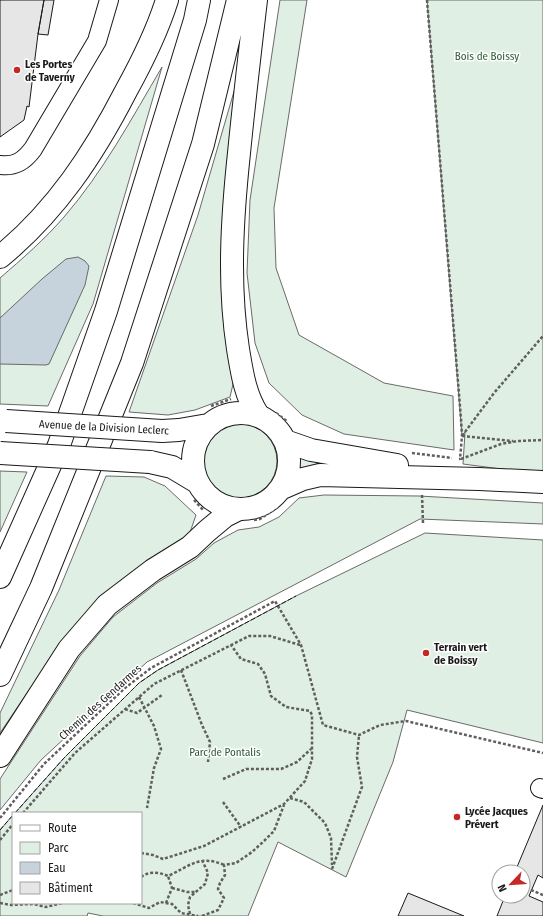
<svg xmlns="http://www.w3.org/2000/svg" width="543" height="916" viewBox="0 0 543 916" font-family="'Fira Sans Condensed',sans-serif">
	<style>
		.green { fill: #e0efe3; stroke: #6a6a6a }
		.water { fill: #c6d2dc; stroke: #6a6a6a }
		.building { fill: #e6e6e6; stroke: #1a1a1a }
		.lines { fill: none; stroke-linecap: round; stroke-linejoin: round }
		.minor-casing { stroke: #1a1a1a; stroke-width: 20 }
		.major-casing { stroke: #1a1a1a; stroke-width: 24 }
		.highway-casing { stroke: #1a1a1a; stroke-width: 24 }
		.path { stroke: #5f5f5f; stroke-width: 2.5; stroke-dasharray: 3 2; stroke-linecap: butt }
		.minor { stroke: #fff; stroke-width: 18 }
		.major { stroke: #fff; stroke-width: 22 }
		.highway { stroke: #fff; stroke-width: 22 }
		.major-bridge-casing { stroke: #1a1a1a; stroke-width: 24; stroke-linecap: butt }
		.major-bridge { stroke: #fff; stroke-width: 22 }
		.fence { stroke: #1a1a1a; stroke-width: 1; stroke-dasharray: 5 2; stroke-linecap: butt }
		.poi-dot { fill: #c62828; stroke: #fff; stroke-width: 1.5 }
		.labels { text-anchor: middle; stroke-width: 3; stroke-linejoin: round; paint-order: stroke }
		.park-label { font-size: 11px; fill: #2b5a34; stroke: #fff }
		.poi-label { font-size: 11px; font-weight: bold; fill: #1a1a1a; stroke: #fff; text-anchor: start }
		.street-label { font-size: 11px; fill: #1a1a1a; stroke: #fff }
	</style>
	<rect width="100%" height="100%" fill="#fff"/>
	<!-- green -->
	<path class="green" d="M280 0H307L274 208 276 268 299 335 384 383 453 396 454 450 344 434 302 415 269 383 255 343 247 273 250 200Z
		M427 0H543V473L524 472 463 464 465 432 462 436Z
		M242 64 223 225 221 271 224 325 233 384 230 397 195 410 168 415 129 412 198 215Z
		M162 67 93 304 48 406 0 404V278C22 259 45 239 64 217 103 172 132 118 162 67Z
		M203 461a37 37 0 1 1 74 0a37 37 0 1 1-74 0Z
		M300 455 317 460 316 471 299 470Z
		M0 471 27 472 0 532Z
		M106 476 144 477 165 486 196 515 188 538 148 560 100 598 61 643 0 733V713L59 590Z
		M324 495 419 496 543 503V524L420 519 147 662 41 760 0 810V779L80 656 113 617 157 583 196 559 214 543 238 530 259 527 279 517 299 498Z
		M425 533 543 540V743L407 710 393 762 346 877 278 842 248 916H103L88 913 87 916H0V830L13 815V903H141V813H15L64 758 139 683 158 670 296 596Z"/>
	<!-- water -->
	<path class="water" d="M78 257 85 261 89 266 85 285 49 364 46 365 0 364V318L42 279 66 259Z"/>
	<!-- building -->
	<path class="building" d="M0 0H44L38 34 29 107 27 106 24 120 0 137Z
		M44 0H54L48 35 38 34Z
		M543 805V878L538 875 529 896 543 902V916H497L505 896H523V872H520L521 869 517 867Z
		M408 893 464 916H398Z"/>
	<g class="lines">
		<!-- minor casing -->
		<g class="minor-casing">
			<path id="minor" d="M0 165C15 167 24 161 33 149L97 41 109 0
				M540 788 543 789"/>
		</g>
		<!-- major casing -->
		<g class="major-casing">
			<path id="major" d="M193 461a48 48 0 1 1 96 0a48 48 0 1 1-96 0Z
				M162 431 179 430 208 425
				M285 441 311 450 397 465
				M150 462 172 467 197 482
				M280 489 303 479 320 475 479 479 543 482"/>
		</g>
		<!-- highway casing -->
		<g class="highway-casing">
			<path id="highway" d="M256 0C250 51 244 102 239 153 232 219 228 284 238 349 242 373 245 395 258 415
				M0 257C56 211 93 155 126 91 142 62 157 32 167 0
				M0 577 59 445 106 311 195 20 199 0
				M0 675 41 588 132 363 203 144 238 0
				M0 756 69 649 107 605 153 570 190 547 207 531 225 516 239 509"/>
		</g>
		<!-- path -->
		<path class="path" d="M427 0 461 419 462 436 460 459H459
			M211 406 231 399
			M276 413 288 422
			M462 436 494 393 543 336
			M462 436 513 441
			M412 453 452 458
			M461 459 501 444 518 441 543 440
			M422 495 423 523
			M194 500 204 511
			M254 520 260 519 278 507
			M181 670 202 725 210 742 208 762
			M139 697 154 726 161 749 154 768 147 808
			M125 709 137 713 162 695
			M223 779 246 769H281L297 762 311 749
			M290 798 304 802 325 823 331 838 332 865
			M223 802 241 827
			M23 813 75 753 154 684 249 636H270L300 645
			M0 818 44 764 125 688 151 668 275 601 301 645 323 725 359 735 380 725 406 721 543 753
			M0 840 13 824
			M141 853 153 855 163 859 204 846 284 804 305 781 312 759V715L310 711 286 707 271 696 265 674 258 664 241 659 231 645
			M332 869 362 787 357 757 359 735
			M141 877C149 871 159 872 168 876 188 867 200 854 224 865
			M172 888 187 892H195
			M531 890 543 895
			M0 895 13 890
			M0 903 11 905 33 904 46 907 62 903
			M133 903 149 908 160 902 172 904 181 913 198 916
			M166 903 172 888 168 876
			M190 914 188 905 190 897 205 884 208 873 202 860
			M202 916 218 910 224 898 218 889 220 883 225 875 224 865 236 863 252 852 264 841 274 831 284 805"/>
		<!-- minor -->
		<use href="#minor" class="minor"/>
		<!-- major -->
		<use href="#major" class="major"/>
		<!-- highway -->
		<use href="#highway" class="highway"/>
		<!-- major-bridge casing -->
		<g class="major-bridge-casing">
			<path id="major-bridge" d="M6 421 162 431
				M0 453 150 462"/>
		</g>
		<!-- major-bridge -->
		<use href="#major-bridge" class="major-bridge"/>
		<!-- fence -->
		<path class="fence" d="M15 813 64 758 139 683 158 670 296 596
			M0 830 13 815"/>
	</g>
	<!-- markers -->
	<g class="poi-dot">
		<circle cx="17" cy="70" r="4"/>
		<circle cx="426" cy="653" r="4"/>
		<circle cx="457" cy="817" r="4"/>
	</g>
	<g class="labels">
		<!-- park labels -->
		<g class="park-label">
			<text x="487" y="60">Bois de Boissy</text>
			<text x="225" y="756">Parc de Pontalis</text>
		</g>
		<!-- poi labels -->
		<g class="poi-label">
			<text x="25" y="68">Les Portes<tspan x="25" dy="13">de Taverny</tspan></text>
			<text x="434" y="651">Terrain vert<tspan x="434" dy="13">de Boissy</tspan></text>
			<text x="465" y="815">Lycée Jacques<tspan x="465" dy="13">Prévert</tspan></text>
		</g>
		<!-- street labels -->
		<g class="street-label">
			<text transform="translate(104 427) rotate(3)" y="4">Avenue de la Division Leclerc</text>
			<text transform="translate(100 702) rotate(-42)" y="4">Chemin des Gendarmes</text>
		</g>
	</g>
	<!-- legend -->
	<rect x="12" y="812" width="130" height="92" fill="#ffffff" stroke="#a3a3a3"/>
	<rect x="20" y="825" width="20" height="6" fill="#ffffff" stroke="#a3a3a3"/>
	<text x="48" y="832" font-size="12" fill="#1a1a1a">Route</text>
	<rect x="20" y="842" width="20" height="12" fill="#e0efe3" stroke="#a3a3a3"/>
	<text x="48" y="852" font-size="12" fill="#1a1a1a">Parc</text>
	<rect x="20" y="862" width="20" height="12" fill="#c6d2dc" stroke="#a3a3a3"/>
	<text x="48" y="872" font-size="12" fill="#1a1a1a">Eau</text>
	<rect x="20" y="882" width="20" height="12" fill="#e6e6e6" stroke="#a3a3a3"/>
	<text x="48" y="892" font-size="12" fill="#1a1a1a">Bâtiment</text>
	<!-- north arrow -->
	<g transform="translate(511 884) rotate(245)"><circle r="19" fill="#ffffff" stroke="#a3a3a3"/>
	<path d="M0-3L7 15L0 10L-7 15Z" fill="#c62828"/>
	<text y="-6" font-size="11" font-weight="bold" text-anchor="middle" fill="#1a1a1a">N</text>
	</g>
</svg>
